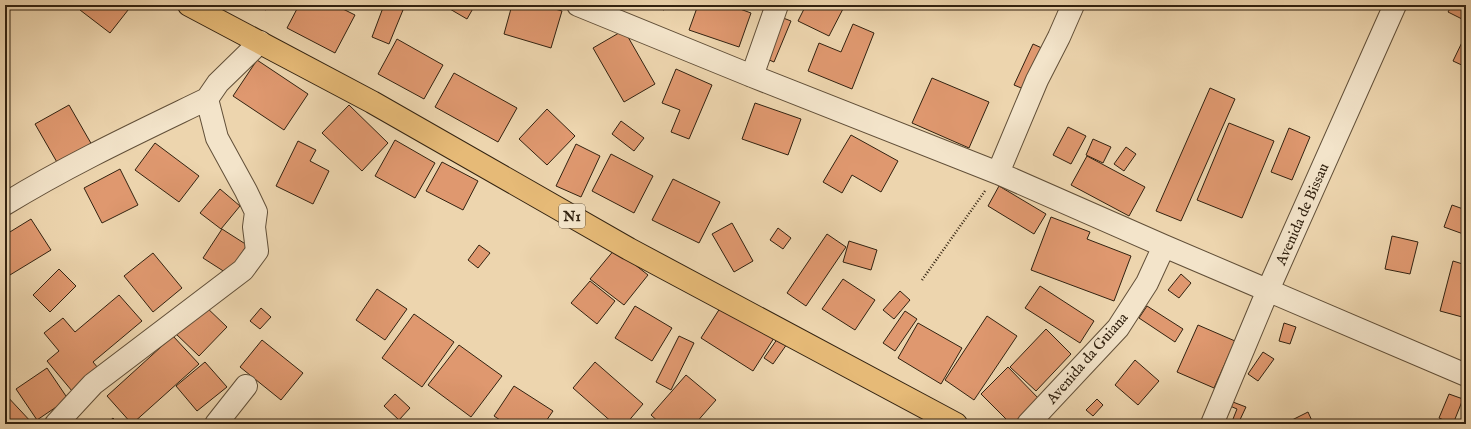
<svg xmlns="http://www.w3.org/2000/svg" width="1471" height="429" viewBox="0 0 1471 429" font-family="'IM FELL English',serif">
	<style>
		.building { fill: #df986f; stroke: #322210 }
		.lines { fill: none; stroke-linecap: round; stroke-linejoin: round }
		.street-casing { stroke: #614f38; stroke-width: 24 }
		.primary-casing { stroke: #322210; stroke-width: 24 }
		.path { stroke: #322210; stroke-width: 2.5; stroke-dasharray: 1 2; stroke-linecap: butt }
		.street { stroke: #f3e4ca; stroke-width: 22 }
		.primary { stroke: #e6ba77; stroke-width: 22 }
		.labels { text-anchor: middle; stroke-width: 3.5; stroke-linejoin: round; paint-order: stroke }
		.shield { fill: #f3e4ca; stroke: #6c5c48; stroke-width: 1 }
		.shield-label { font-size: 14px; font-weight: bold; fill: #322210 }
		.street-label { font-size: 15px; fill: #322210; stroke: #f3e4ca }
	</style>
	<rect width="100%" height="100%" fill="#edd5ae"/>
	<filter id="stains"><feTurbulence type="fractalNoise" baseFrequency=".005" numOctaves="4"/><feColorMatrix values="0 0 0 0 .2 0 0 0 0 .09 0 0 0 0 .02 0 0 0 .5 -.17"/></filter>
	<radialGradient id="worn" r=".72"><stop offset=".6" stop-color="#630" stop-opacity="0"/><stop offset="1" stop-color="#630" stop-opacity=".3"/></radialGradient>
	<!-- building -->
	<path class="building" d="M68 5H77L74 9Z
		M84 5H132L110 33 80 10Z
		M256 5H269L266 10Z
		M299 5H335L355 15 335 53 287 28Z
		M384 5H389L403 10 389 44 372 37Z
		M443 5H475L467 19Z
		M512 5H541L562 11 551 48 504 34Z
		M650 5H666L664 10Z
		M698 5H729L751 13 739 47 689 30Z
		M806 5H845L829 36 798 21Z
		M1452 5H1466V21L1448 12Z
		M778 16 791 21 774 62 762 57Z
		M853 24 874 33 852 89 808 71 819 43 841 52Z
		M624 30 655 84 624 102 593 48Z
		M1466 34V67L1453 61Z
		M397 39 443 65 424 99 378 74Z
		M1033 44 1044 49 1026 90 1014 85Z
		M257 60 308 94 284 130 233 96Z
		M676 69 712 85 689 139 671 132 680 110 662 103Z
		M454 73 517 108 498 142 435 107Z
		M932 78 989 102 969 148 912 123Z
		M1210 88 1235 99 1181 221 1156 211Z
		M755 103 801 119 788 155 742 139Z
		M69 105 92 145 58 164 35 124Z
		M349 105 388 143 362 171 322 133Z
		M547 109 575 136 547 165 519 139Z
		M621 121 644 138 634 151 612 134Z
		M1229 123 1274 141 1242 218 1197 200Z
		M1068 127 1086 136 1071 164 1053 155Z
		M1289 128 1310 137 1292 180 1271 172Z
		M851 135 898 161 881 192 852 175 842 193 823 182Z
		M1093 139 1111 147 1103 163 1086 155Z
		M395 140 435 163 415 198 375 176Z
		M298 141 316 150 310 161 329 171 313 204 276 186Z
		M155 143 199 176 179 202 135 170Z
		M576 144 600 156 581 197 556 186Z
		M1126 147 1136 154 1124 171 1114 164Z
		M611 154 653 176 634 213 592 191Z
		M1087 156 1145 187 1129 216 1071 185Z
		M442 162 478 181 463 210 426 191Z
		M120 169 138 205 102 223 84 188Z
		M673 179 720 202 699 243 652 220Z
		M999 186 1046 214 1034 234 988 206Z
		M220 189 240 206 221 229 200 213Z
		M1452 205 1466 210V235L1444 227Z
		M1051 217 1090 232 1087 239 1131 256 1114 301 1031 270Z
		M31 219 51 250 5 278V235Z
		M732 223 753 261 734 272 712 234Z
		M778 228 791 238 783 249 770 240Z
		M222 229 247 245 228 274 203 258Z
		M827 234 846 247 806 306 787 293Z
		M1392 236 1418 242 1410 274 1385 269Z
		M849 241 877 250 871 270 843 262Z
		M479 245 490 253 478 268 468 260Z
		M615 249 648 275 624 305 590 279Z
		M153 253 182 288 153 312 124 276Z
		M1453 261 1466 265V318L1440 311Z
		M59 269 76 286 50 312 33 295Z
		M1181 274 1191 283 1179 298 1168 290Z
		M843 279 875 300 855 330 822 309Z
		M590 281 615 301 597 324 571 303Z
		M1040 286 1094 321 1080 343 1025 308Z
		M377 289 407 309 385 340 356 320Z
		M900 291 910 300 894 319 883 310Z
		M119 295 142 321 93 362 98 368 72 391 47 361 59 351 44 333 63 318 75 332Z
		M203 304 227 327 199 356 175 333Z
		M722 305 774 338 753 371 701 338Z
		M635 306 672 328 652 361 615 338Z
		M1147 306 1183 329 1175 342 1139 318Z
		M261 308 271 317 260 329 250 321Z
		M905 311 917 319 895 351 883 343Z
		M414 314 454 342 422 387 382 358Z
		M987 316 1017 336 974 400 945 380Z
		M918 323 962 348 941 384 898 358Z
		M1284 323 1296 327 1290 344 1279 341Z
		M1198 325 1235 341 1214 388 1177 372Z
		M1046 329 1071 354 1036 391 1010 367Z
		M173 336 199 364 132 424 107 396Z
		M679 336 694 343 671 390 656 382Z
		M778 338 787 344 773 364 764 358Z
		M262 340 303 373 281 400 240 367Z
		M459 345 502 376 471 417 428 385Z
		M1263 352 1274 359 1258 381 1248 374Z
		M1135 360 1159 381 1138 405 1115 385Z
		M205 362 227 387 197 411 176 386Z
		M595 362 643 404 626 424H614L573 388Z
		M1008 367 1040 400 1016 424H1011L981 394Z
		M47 368 68 399 37 420 16 389Z
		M686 375 716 400 695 424H661L651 415Z
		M514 386 553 411 544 424H506L494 416Z
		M5 394 33 424H5Z
		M395 394 410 408 399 420 384 406Z
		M1449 394 1463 399 1453 424 1439 418Z
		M1097 399 1103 405 1093 416 1086 410Z
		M1225 399 1246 407 1238 424H1231L1237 409 1223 403Z
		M1308 412 1313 423 1286 424V423Z
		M113 418 119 424H106Z"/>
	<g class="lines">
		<!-- street casing -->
		<g class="street-casing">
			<path id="street" d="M578 5 752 76 998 173 1164 246 1466 375
				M752 76 777 5
				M998 173 1037 80 1059 37 1073 5
				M5 204C70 164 139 132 207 99
				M56 424 93 384 243 270 257 251 254 227 256 212 246 191 217 138 207 99 218 83 260 42
				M216 424 246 386
				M1028 424 1118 328 1147 283 1164 246
				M1212 424 1268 290 1395 5"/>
		</g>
		<!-- primary casing -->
		<g class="primary-casing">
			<path id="primary" d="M189 5 372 102 629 249 956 424"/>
		</g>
		<!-- path -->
		<path class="path" d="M922 280 985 191"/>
		<!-- street -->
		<use href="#street" class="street"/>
		<!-- primary -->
		<use href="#primary" class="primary"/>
	</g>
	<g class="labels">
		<!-- shield labels -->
		<rect class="shield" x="559" y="204" width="26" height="24" rx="3"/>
		<g class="shield-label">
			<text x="572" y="221">N1</text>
		</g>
		<!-- street labels -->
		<g class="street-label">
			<text transform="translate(1302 214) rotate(-66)" y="5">Avenida de Bissau</text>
			<text transform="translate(1087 358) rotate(-49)" y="5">Avenida da Guiana</text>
		</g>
	</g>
	<!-- margin -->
	<rect width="1471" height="429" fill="none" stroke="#edd5ae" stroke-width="20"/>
	<rect x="6" y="6" width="1459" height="417" fill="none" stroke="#322210" stroke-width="2"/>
	<rect x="10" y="10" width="1451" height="409" fill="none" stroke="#322210"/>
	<rect width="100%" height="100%" filter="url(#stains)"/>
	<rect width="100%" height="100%" fill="url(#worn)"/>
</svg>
